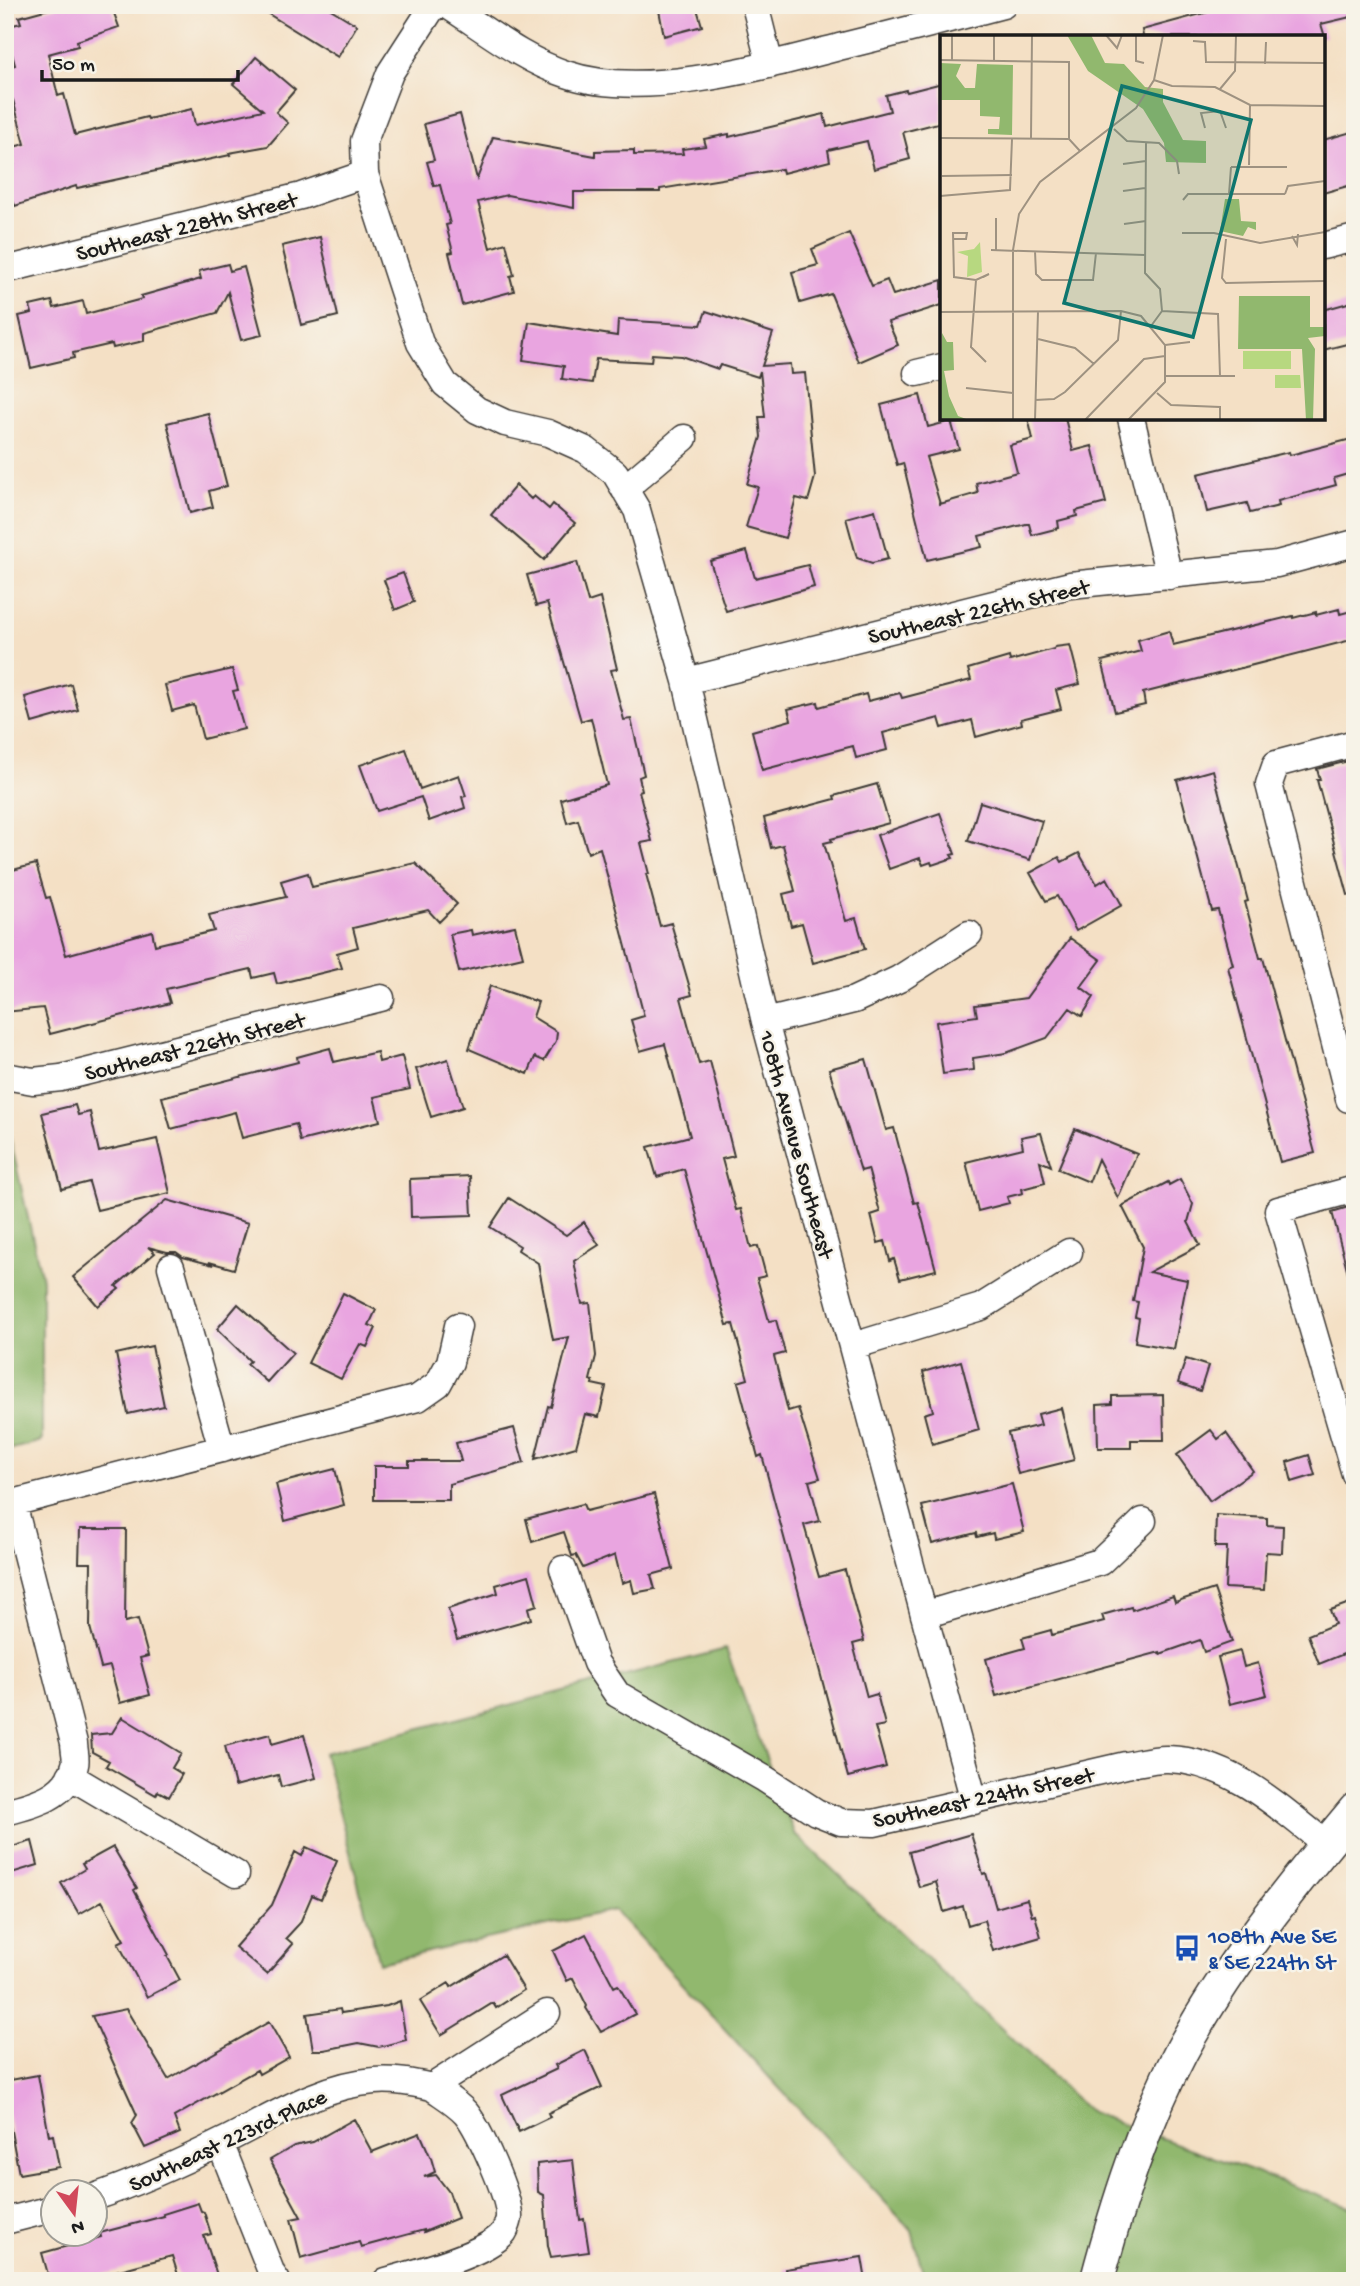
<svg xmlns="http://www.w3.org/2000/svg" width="1360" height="2286" viewBox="0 0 1360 2286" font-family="'Gochi Hand',sans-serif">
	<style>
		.forest { fill: #91b86e; stroke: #566a45; stroke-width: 2 }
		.building { fill: #e9a5e0 }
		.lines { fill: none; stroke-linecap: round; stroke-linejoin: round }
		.minor-casing { stroke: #3c3935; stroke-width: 29 }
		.major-casing { stroke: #3c3935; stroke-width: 36 }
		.minor { stroke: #fff; stroke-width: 26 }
		.major { stroke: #fff; stroke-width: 33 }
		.labels { text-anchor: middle; stroke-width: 5; stroke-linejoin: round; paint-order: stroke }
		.street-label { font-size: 23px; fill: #1c1c1c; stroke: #f7f3e8 }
		.transit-label { font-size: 23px; fill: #164399; stroke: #f7f3e8; text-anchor: start }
		.inset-road { fill: none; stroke: #9e9281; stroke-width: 2 }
		.view { fill: #0f766e; fill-opacity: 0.15; stroke: #0f766e; stroke-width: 3.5 }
		.inset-edge { fill: none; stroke: #1c1c1c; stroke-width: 3.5 }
	</style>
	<rect width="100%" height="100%" fill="#f7f3e8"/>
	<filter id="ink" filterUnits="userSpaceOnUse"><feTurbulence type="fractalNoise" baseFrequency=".0143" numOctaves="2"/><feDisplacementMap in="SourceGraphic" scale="14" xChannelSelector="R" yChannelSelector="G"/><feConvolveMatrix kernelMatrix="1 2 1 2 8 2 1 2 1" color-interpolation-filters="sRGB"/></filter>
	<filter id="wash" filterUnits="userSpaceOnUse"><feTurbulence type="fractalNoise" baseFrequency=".00686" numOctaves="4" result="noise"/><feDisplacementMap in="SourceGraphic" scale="28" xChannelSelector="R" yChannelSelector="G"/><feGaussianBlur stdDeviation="1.57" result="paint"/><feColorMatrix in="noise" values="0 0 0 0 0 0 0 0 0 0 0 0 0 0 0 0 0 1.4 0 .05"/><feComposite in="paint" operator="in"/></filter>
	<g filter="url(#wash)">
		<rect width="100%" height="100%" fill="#f4e0c5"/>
		<!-- forest -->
		<path class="forest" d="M5 1116 42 1279V1441L5 1451Z
			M726 1649 794 1833 1090 2112 1355 2209V2281H925L912 2231 614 1910 379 1963 324 1753Z"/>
		<g id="blocks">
			<!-- building -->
			<path class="building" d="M63 5H111L119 27 77 41 78 46 48 54 58 96 64 94 75 135 147 117 148 119 192 109 195 125 263 110 233 84 256 57 295 90 276 112 288 123 268 146 229 153 230 155 77 188 76 186 15 206 14 203 5 205V167L14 164 9 148 25 144 13 100 5 102V68L15 65 5 27 21 23 19 17Z
				M254 5H324L357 25 338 57Z
				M658 5H696L702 26 664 36Z
				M1234 5H1355V16L1321 24 1325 37H1143L1142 30Z
				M942 83V122L903 132 910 159 874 169 867 141 828 150 830 161 783 173 782 169 660 189V192H574V208L507 195 478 202 490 248 506 243 514 275 510 276 514 291 462 305 449 253 453 252 446 225 450 224 440 185 434 186 427 162 434 160 424 124 460 114 477 179 493 137 595 156V151L634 150V155L683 154 682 149 706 146 704 139 729 134V137L824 114 827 127 890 111 886 95 906 90 907 92Z
				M1355 131V184L1323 193V140Z
				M849 233 872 286 887 280 893 295 942 280V305L888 322 898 345 859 362 831 294 800 303 792 272 818 265 812 249Z
				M320 237 338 316 301 325 282 246Z
				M228 264 230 271 244 267 262 335 241 340 228 292 217 313 144 333V341L113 348 112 344 73 353 74 358 31 368 19 316 32 313 30 306 52 301 54 308 83 301 86 314 142 299 141 296 201 279 199 271Z
				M1355 301V342L1323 350V310Z
				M706 311 773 333 762 366 790 364 791 374 805 373 815 477 808 501 796 498 785 538 746 527 758 487 747 484 761 437 759 417H765L760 371 758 377 720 365 718 369 681 356 652 354 651 362 596 359 592 383 562 379 564 366 523 360 529 322 617 336 618 320 701 325Z
				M920 395 928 427 951 421 959 449 926 457 940 504 978 493 976 483 1017 472 1010 445 1033 439 1028 418H1065L1073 451 1092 446 1106 503 1076 511 1077 516 1058 521 1059 528 1032 535 1029 524H1026L979 536 982 547 927 560 903 463 897 465 881 405Z
				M208 413 227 486 209 491 213 507 190 513 167 423Z
				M1355 438V472L1334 478 1336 485 1278 501 1279 506 1250 513 1247 503 1207 512 1198 474 1289 452 1290 455Z
				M516 485 531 499 534 496 549 509 553 504 575 523 544 560 491 515Z
				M875 510 888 559 872 563 857 558 846 518Z
				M747 551 755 578 808 565 814 587 726 611 710 561Z
				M577 562 588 602 600 598 617 669 611 670 624 720 631 719 644 775 639 777 642 790 639 791 652 841 641 843 649 874H646L660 926 671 923 692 995 681 998 699 1064 710 1061 734 1156 722 1159 736 1210 741 1209 751 1248 758 1246 766 1276 757 1278 769 1321 776 1320 785 1353 774 1356 788 1411 798 1408 820 1478 809 1481 820 1521 804 1525 819 1577 845 1570 864 1641 853 1644 867 1697 877 1694 885 1725 875 1727 886 1767 848 1777 762 1455 758 1457 738 1382 748 1379 733 1324 727 1325 684 1169 657 1177 648 1147 690 1136 665 1044 640 1051 631 1020 644 1016 600 848 588 853 578 820 567 823 561 799 607 785 591 718 581 721 547 603 536 606 527 575Z
				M403 573 414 602 395 610 384 580Z
				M1339 609 1340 614 1355 610V639L1143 693 1145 705 1115 712 1102 661 1141 651 1138 640 1169 631 1173 645 1293 616V618L1316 612V615Z
				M1070 645 1080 684 1056 690 1061 709 1021 719 1022 724 976 737 972 720 942 728 939 718 883 733 887 750 856 758 853 746 762 770 752 731 791 720 788 709 818 702 819 707 866 694 868 701 900 693 902 698 971 680 968 669 1009 657 1010 661 1054 649 1055 647Z
				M232 669 238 690 233 691 244 729 203 739 194 705 172 711 165 685Z
				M71 684 78 710 32 723 25 697Z
				M406 749 420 789 459 775 466 796 462 797 465 808 429 821 421 797 377 811 360 765Z
				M1352 760 1355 768V894L1348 895 1317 780H1320L1317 769Z
				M1213 770 1248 901 1245 902 1260 958H1263L1315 1153 1280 1162 1228 967 1233 965 1218 910 1212 911 1177 780Z
				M877 784 889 823 831 839 832 841 824 843 846 921 856 918 865 949 813 963 802 923 791 926 783 894 795 891 783 845 771 848 764 818 835 799 834 796Z
				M980 802 1042 821 1030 860 968 841Z
				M940 813 955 854 951 855 953 858 932 865 931 862 923 865 920 858 889 869 877 835Z
				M1079 853 1097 884 1107 878 1122 905 1076 931 1057 896 1046 901 1030 873 1059 857 1062 862Z
				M415 863 457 904 439 922 428 910 353 928 358 947 337 953 342 968 277 984 274 973 253 978 251 969 166 989 170 1003 50 1034 43 1008 5 1012V872L36 864 46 898 50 897 66 955 152 931 155 945 214 931 209 915 286 897 281 881 308 873 312 887Z
				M515 926 523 957 459 972 450 934 471 930 472 935Z
				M1070 938 1101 960 1081 987 1094 997 1082 1016 1070 1008 1047 1038 1006 1053 973 1058 974 1070 943 1074 936 1022 977 1016 975 1005 1026 998Z
				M490 986 538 1002 533 1017 557 1032 556 1041 544 1061 535 1057 528 1074 469 1049Z
				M330 1048 334 1062 377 1052 379 1062 402 1056 410 1089 374 1097 380 1121 300 1141 296 1124 242 1138 235 1112 171 1129 162 1097 298 1062 297 1057Z
				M448 1059 463 1107 431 1117 416 1069Z
				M866 1059 886 1130 894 1128 914 1203 918 1202 936 1270 900 1279 894 1259 890 1261 885 1241 878 1243 871 1215 880 1212 868 1169 861 1171 829 1069Z
				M75 1105 78 1115 90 1112 99 1152 157 1139 170 1193 97 1210 89 1182 62 1189 42 1113Z
				M1075 1129 1137 1154 1118 1198 1098 1159 1089 1182 1058 1169Z
				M1041 1133 1051 1166 1040 1161 1045 1183 1022 1189 1023 1193 1007 1197 1009 1203 978 1211 966 1162 1023 1148 1021 1137Z
				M470 1176 472 1215 411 1217 410 1179Z
				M1180 1179 1193 1204 1188 1222 1200 1245 1149 1272 1187 1280 1174 1349 1135 1342 1139 1318 1135 1317 1138 1302 1133 1301 1143 1247 1122 1206 1168 1182 1169 1185Z
				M509 1198 566 1235 584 1222 599 1245 574 1261 582 1304 590 1303 596 1356 590 1380 593 1381 592 1384 606 1387 599 1417 585 1414 576 1447 535 1459 548 1406 551 1407 569 1337 553 1340 538 1263 518 1250 520 1246 490 1227Z
				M167 1200 248 1223 234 1269 209 1262 213 1265 183 1257 176 1252H167L148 1247 155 1253 116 1286 119 1289 98 1306 73 1277Z
				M1355 1205V1272L1348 1273 1332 1212Z
				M343 1293 376 1310 369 1325 376 1328 367 1347 360 1344 341 1379 308 1363Z
				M238 1304 293 1353 267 1382 247 1364 250 1361 217 1329Z
				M152 1346 164 1406 128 1414 116 1354Z
				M1186 1359 1208 1366 1200 1391 1178 1383Z
				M961 1361 979 1430 932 1444 924 1414 933 1411 923 1372Z
				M1163 1395 1164 1440H1131V1448H1098L1097 1405 1112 1404V1396Z
				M1061 1408 1074 1460 1018 1474 1008 1433 1041 1425 1038 1414Z
				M514 1428 524 1463 449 1484V1500H374V1466H409V1461H461L456 1443Z
				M1211 1430 1218 1439 1226 1433 1253 1471 1210 1501 1177 1455Z
				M1309 1455 1315 1475 1292 1482 1287 1462Z
				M335 1469 344 1505 285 1521 276 1484Z
				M1012 1484 1024 1532 994 1539 993 1533 977 1537 976 1533 932 1544 922 1506Z
				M654 1494 673 1569 651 1575 655 1589 634 1593 631 1580 622 1583 615 1555 583 1568 576 1555 572 1556 564 1532 532 1542 526 1519 583 1504 586 1511Z
				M1216 1515 1267 1518V1525L1283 1526 1282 1553 1266 1552 1264 1590 1225 1588 1227 1547H1215Z
				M80 1529H126L125 1622 138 1619 148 1656 140 1658 150 1695 120 1703 110 1666 101 1668 90 1627 91 1563H79Z
				M529 1575 537 1605 528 1608 531 1619 457 1640 448 1609 498 1593 496 1585Z
				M1214 1589 1232 1642 1204 1652 1200 1640 1160 1654V1652L996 1696 986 1659 1025 1648 1022 1638 1051 1630 1052 1635 1104 1621 1102 1615 1131 1607 1132 1610 1173 1596 1175 1602Z
				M1355 1601V1670L1346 1653 1319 1664 1308 1635 1335 1624 1330 1610Z
				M1240 1651 1244 1667 1258 1663 1267 1695 1230 1704 1218 1657Z
				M122 1717 181 1753 172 1768 182 1774 169 1797 158 1791 156 1795 106 1766 109 1761 92 1752 91 1735 112 1733Z
				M270 1734 272 1744 304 1735 316 1778 281 1787 278 1775 235 1786 225 1746Z
				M971 1834 983 1874 986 1873 996 1908 1027 1899 1032 1916 1035 1915 1041 1937 993 1951 984 1920 968 1925 963 1906 944 1912 936 1882 919 1887 909 1852Z
				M32 1841 38 1865 5 1875V1849Z
				M113 1847 137 1888 134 1890 169 1955 167 1956 180 1980 147 1997 118 1943 124 1940 102 1901 79 1914 61 1883 85 1869 82 1864Z
				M306 1847 337 1861 321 1899 312 1895 300 1923 286 1938 293 1944 267 1974 235 1947 272 1905 295 1852 302 1856Z
				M586 1934 614 1987 618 1985 635 2014 601 2032 586 2008 587 2006 573 1978 567 1981 553 1951Z
				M503 1955 524 1990 496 2008 493 2003 441 2035 420 2001 449 1983 451 1987Z
				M400 2001 406 2040 379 2047 359 2043 324 2050H313L307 2014 340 2009 341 2013 387 2006Z
				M126 2009 168 2079 269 2022 289 2057 259 2074 257 2070 174 2117 180 2133 145 2148 132 2123 137 2115 92 2016Z
				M585 2050 602 2087 548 2113 550 2117 519 2132 502 2095 557 2069 555 2065Z
				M38 2075 49 2136 53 2135 59 2167 19 2174 8 2115 5 2116V2081Z
				M354 2119 372 2152 420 2133 431 2158 435 2172 424 2177 436 2175 449 2192 458 2218 424 2232V2230L361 2247 359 2242 301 2258 291 2219 301 2217 270 2160 294 2146 313 2142Z
				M573 2160 580 2220 584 2219 589 2252 551 2257 548 2246 544 2195 538 2192 537 2164Z
				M198 2203 201 2211 204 2212 211 2234 204 2236 219 2281H180L172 2256 79 2281H50L42 2253 101 2237 100 2233 164 2216 163 2214Z
				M862 2257 866 2281H786L785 2269Z"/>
		</g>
	</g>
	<g filter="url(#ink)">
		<use href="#blocks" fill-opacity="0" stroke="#3c3935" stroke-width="2"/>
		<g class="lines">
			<!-- minor casing -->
			<g class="minor-casing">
				<path id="minor" d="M434 5 390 73 364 141 365 174 420 343 445 384 477 410 505 423 548 433 586 450 615 473 637 510 686 681 765 1022 974 1801
					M447 5C485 29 523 60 566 74 645 101 765 66 843 46 896 33 950 19 1003 5
					M755 5 770 65
					M1323 246 1355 238
					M5 270 301 196 365 174
					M917 373 942 367
					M1131 418 1169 576
					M624 489 684 438
					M686 681 1070 585 1277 564 1355 543
					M1355 743 1276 764 1269 784 1349 1099 1355 1100
					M765 1022 854 1000 899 979 969 934
					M5 1076 33 1081 61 1078 381 998
					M1355 1189 1278 1210 1355 1474
					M171 1267 222 1449
					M853 1346 981 1307 1069 1252
					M5 1505 418 1398 438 1384 450 1362 458 1326
					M563 1569 596 1663 617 1694 765 1779 816 1812 841 1822 874 1823 1126 1765C1139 1763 1155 1758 1168 1759 1231 1761 1279 1807 1326 1844
					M924 1615 1100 1562 1143 1521
					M70 1776 236 1874
					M5 1812C33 1805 67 1797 75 1765 77 1759 74 1750 74 1743L13 1503
					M220 2143 272 2274 277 2281
					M94 2197C139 2182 180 2163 222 2142 269 2119 320 2085 374 2081 394 2079 413 2083 432 2087L547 2013
					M5 2221 52 2209
					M386 2281C412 2274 489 2253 504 2232 506 2229 509 2220 509 2217 510 2197 479 2129 466 2113 457 2103 443 2095 432 2087"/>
			</g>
			<!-- major casing -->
			<g class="major-casing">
				<path id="major" d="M1097 2281C1118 2202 1143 2124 1181 2052 1227 1966 1293 1884 1355 1810"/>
			</g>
			<!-- minor -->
			<use href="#minor" class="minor"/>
			<!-- major -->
			<use href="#major" class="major"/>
		</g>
	</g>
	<!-- icons -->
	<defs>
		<g id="bus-bare" transform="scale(2.1)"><path d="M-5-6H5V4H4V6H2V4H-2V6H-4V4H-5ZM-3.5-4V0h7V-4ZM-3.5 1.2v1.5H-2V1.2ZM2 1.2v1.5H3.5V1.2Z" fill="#1a4fb4" stroke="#f7f3e8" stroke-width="2.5" paint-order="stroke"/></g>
	</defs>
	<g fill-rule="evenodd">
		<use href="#bus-bare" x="1187" y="1948"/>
	</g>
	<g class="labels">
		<!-- street labels -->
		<g class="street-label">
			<text transform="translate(186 225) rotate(-14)" y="8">Southeast 228th Street</text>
			<text transform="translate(978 610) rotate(-13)" y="8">Southeast 226th Street</text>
			<text transform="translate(194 1045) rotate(-14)" y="8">Southeast 226th Street</text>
			<text transform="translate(798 1144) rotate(75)" y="8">108th Avenue Southeast</text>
			<text transform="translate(983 1796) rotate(-12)" y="8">Southeast 224th Street</text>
			<text transform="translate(227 2139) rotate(-25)" y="8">Southeast 223rd Place</text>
		</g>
		<!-- transit labels -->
		<g class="transit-label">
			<text x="1208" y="1943">108th Ave SE<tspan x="1208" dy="26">&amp; SE 224th St</tspan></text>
		</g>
	</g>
	<!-- overview -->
	<g transform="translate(940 35)">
		<rect width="385" height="385" fill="#f4e0c5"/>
		<path d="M40 207 42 237 27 242 28 221 17 217 34 214ZM303 316H351V334H303ZM335 340H360L361 353H335Z" fill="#b7d880"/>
		<path d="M127 0H151L165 28 184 29 205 52 223 54V67L243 105 266 106V128L226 127 224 108 203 74 148 36ZM0 28 21 29 16 41 25 53H35L37 29 73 30 72 100 48 99V94H59L60 82 40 81V65H0ZM285 164H299L301 186 316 187V195L308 192 303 201 280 196ZM299 261H370V292H385V301L368 303 375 314 373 385H366L362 314H298ZM2 298 7 307H13L14 335 4 336 9 361 18 381 29 385H0Z" fill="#91b86e"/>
		<path class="inset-road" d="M54 0V26M166 0 177 13 182 0M196 0V26L204 28M253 6 265 7 266 27 385 28M0 25 129 27V104M12 25V0M325 29 326 7M214 45 232 51 275 52 310 70 385 71M280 54 295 36 296 0M265 93 261 78 280 76 286 93M174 94 187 106 219 108 237 126 239 139M0 103 129 104 140 116M91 103 92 0M206 107 205 238 220 254 222 276 211 291M183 129 206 126M309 130 310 70M291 132H347M2 141 72 140M183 156 205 153M289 159 291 132M345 159 348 151 385 146M0 161 70 155 72 104M243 165 248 159H345M56 183V215M184 189 206 186M242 198H274L320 208 385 197M352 201 357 210 358 199M14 204H26L27 198H13L14 242 36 245 49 239 43 242M286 204 282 243 286 248 385 246M51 215 205 220M95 216 96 239 102 245H153L156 218M36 245 31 312 46 327M222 276 278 279 280 341M0 277 181 276 201 281 225 310V347L188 385M98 304 135 313 154 329M225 310 250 307M226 341H295M26 353 73 358M217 358 231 370 280 372V385M95 365 114 364 125 357 178 305 181 276M73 385V215L79 179 100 147 196 73 214 45 223 0M95 385 98 276M145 385 204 324 225 321"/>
		<path class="view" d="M182 51 311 85 253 302 124 268Z"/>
		<rect width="385" height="385" class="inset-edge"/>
	</g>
	<!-- margin -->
	<rect width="1360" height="2286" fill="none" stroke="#f7f3e8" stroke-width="28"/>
	<!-- north arrow -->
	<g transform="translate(74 2213) rotate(165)"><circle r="33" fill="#f7f3e8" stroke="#9f9d96" stroke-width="2"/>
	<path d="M0-5L12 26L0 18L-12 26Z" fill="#d1495b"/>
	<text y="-10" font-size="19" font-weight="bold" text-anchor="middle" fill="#1c1c1c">N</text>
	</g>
	<!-- scale -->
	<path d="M42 70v10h196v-10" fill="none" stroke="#1c1c1c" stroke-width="3.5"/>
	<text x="52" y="70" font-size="21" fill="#1c1c1c" stroke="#f7f3e8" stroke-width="5" paint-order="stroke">50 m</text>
</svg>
